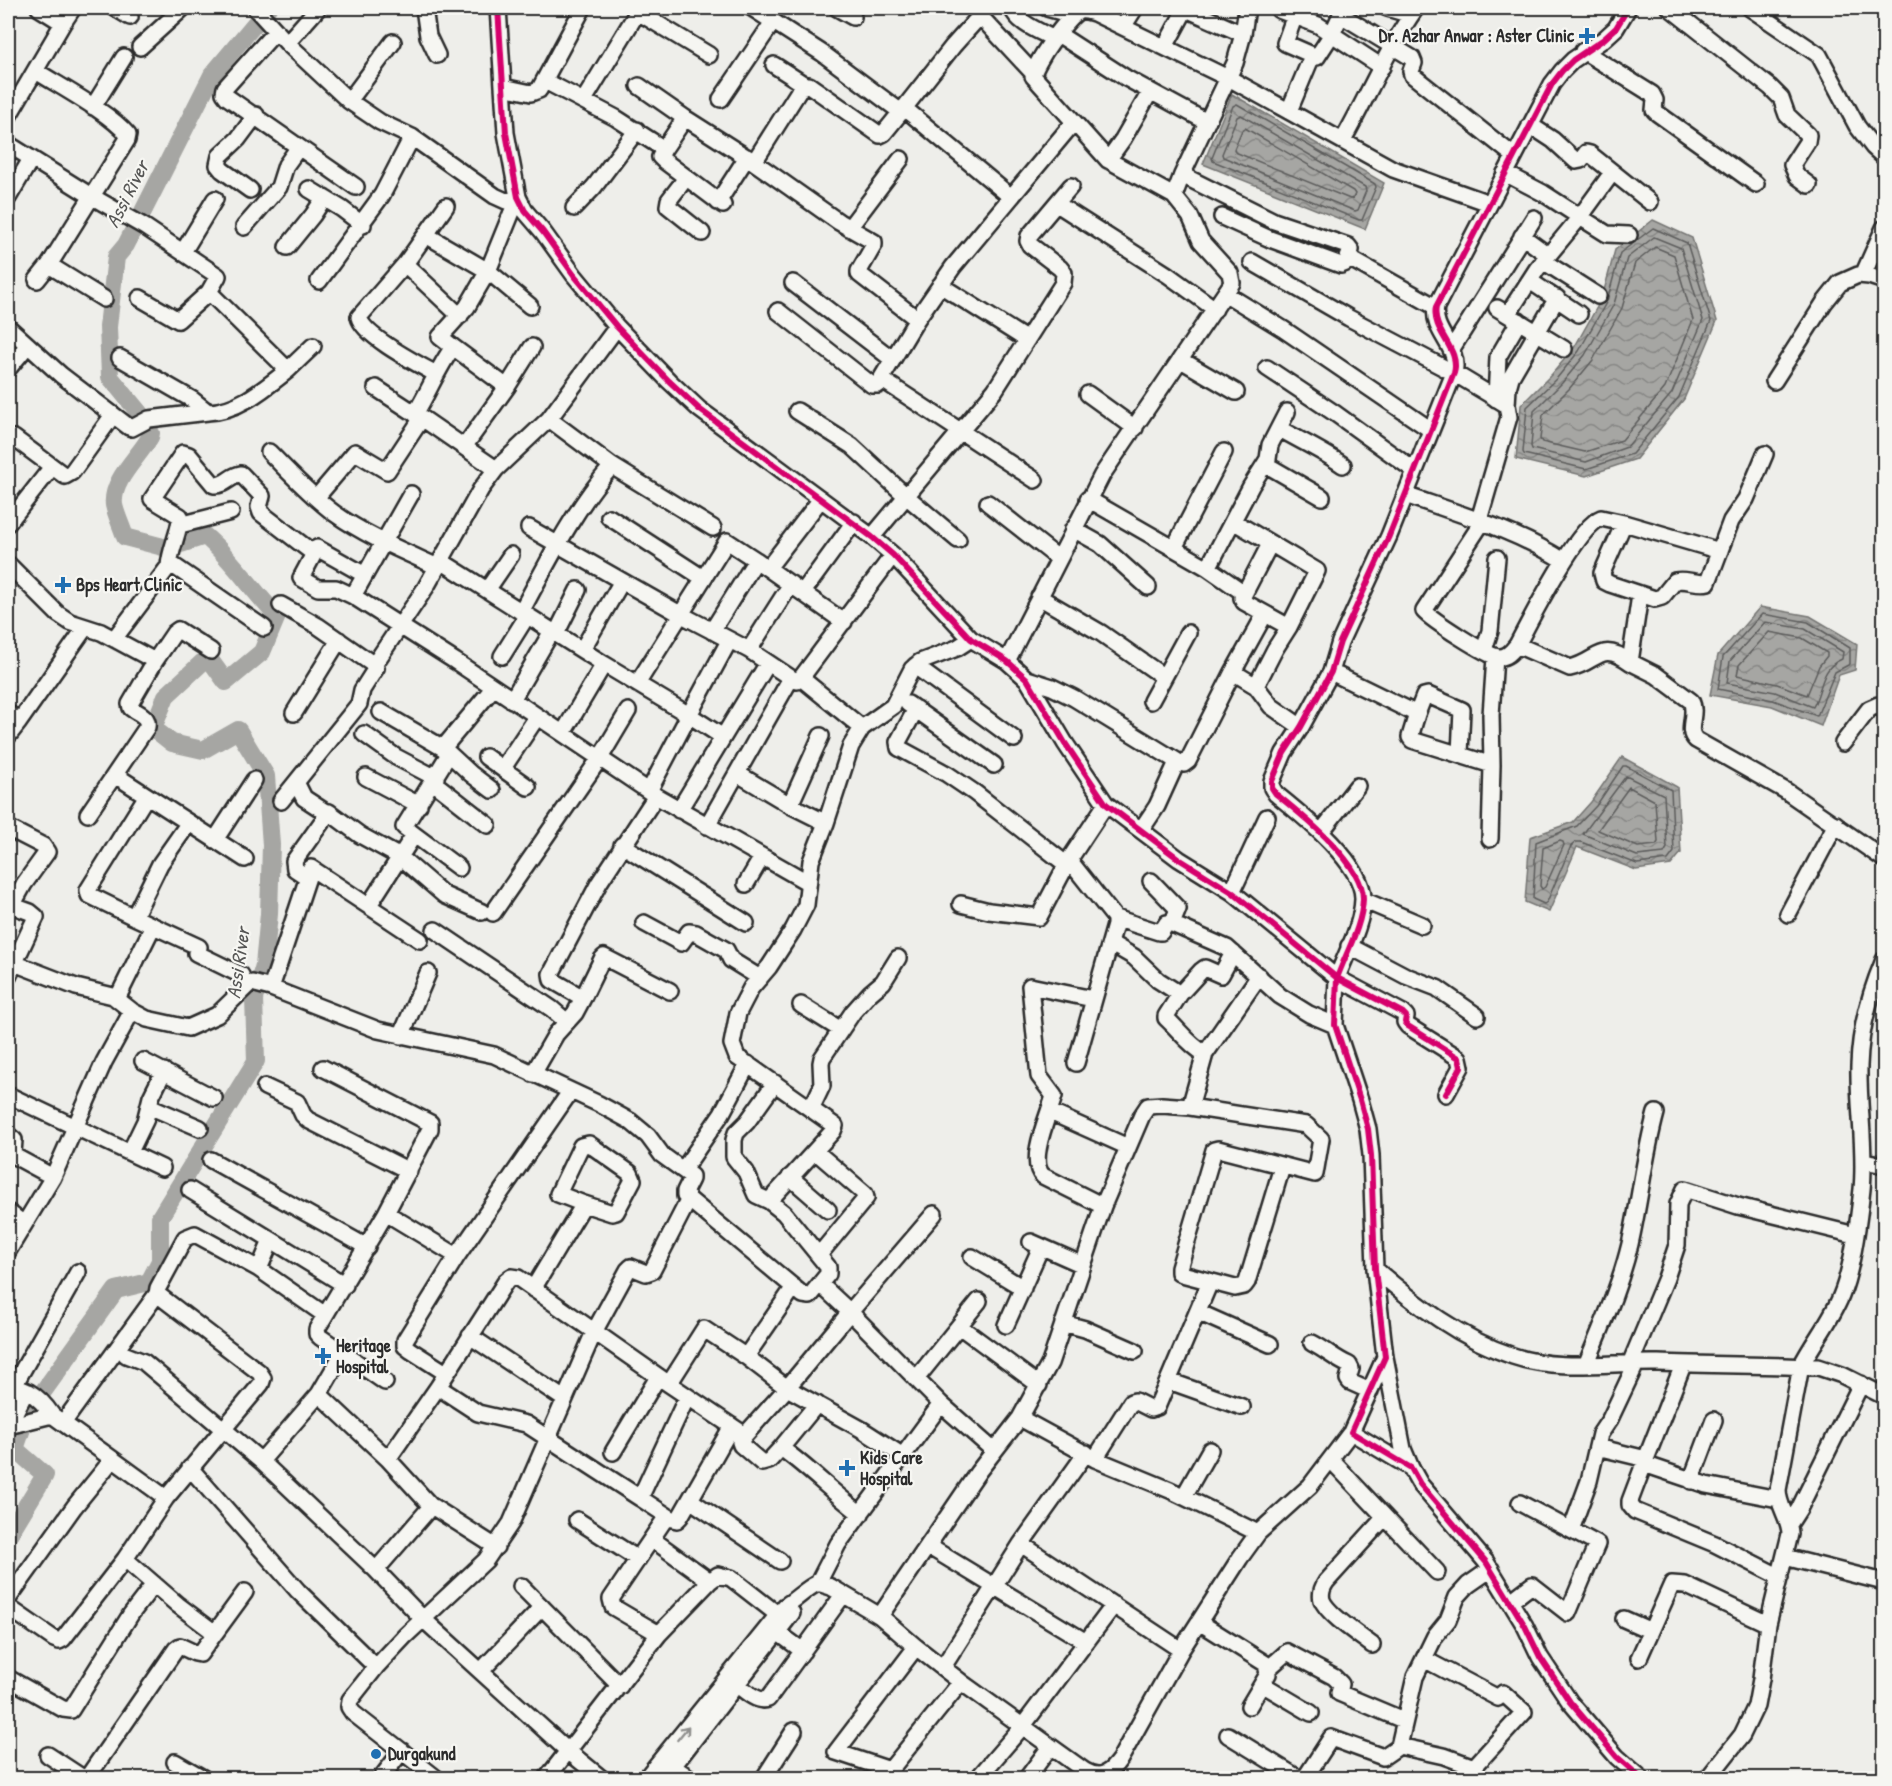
<svg xmlns="http://www.w3.org/2000/svg" width="1892" height="1786" viewBox="0 0 1892 1786" font-family="'Patrick Hand',sans-serif">
	<style>
		.water { fill: url(#water-waves); stroke: #757573; stroke-width: 1.5 }
		.lines { fill: none; stroke-linecap: round; stroke-linejoin: round }
		.shore { stroke: #5c5c5b; stroke-width: 1.5 }
		.river { stroke: #a6a6a3; stroke-width: 18 }
		.minor-casing { stroke: #2b2b2b; stroke-width: 20 }
		.minor { stroke: #f6f6f2; stroke-width: 15 }
		.cycleway-casing { stroke: #f6f6f2; stroke-width: 10 }
		.cycleway { stroke: #d6006c; stroke-width: 6 }
		.oneway { stroke: #90908e }
		.poi-dot { fill: #1f6fb2; stroke: #f6f6f2; stroke-width: 2 }
		.labels { text-anchor: middle; stroke-width: 4.5; stroke-linejoin: round; paint-order: stroke }
		.poi-label { font-size: 18px; font-weight: bold; fill: #2b2b2b; stroke: #f6f6f2; text-anchor: start }
		.water-label { font-size: 20px; font-style: italic; fill: #565655; stroke: #f6f6f2 }
	</style>
	<defs>
		<pattern id="water-waves" width="16" height="10" patternUnits="userSpaceOnUse" patternTransform="scale(1.5)"><rect width="16" height="10" fill="#a6a6a3"/><path d="M0 5q4-4 8 0t8 0" fill="none" stroke="#878785"/></pattern>
	</defs>
	<rect width="100%" height="100%" fill="#eeeeea"/>
	<filter id="ink" filterUnits="userSpaceOnUse"><feTurbulence type="fractalNoise" baseFrequency=".0167" numOctaves="2"/><feDisplacementMap in="SourceGraphic" scale="12" xChannelSelector="R" yChannelSelector="G"/><feConvolveMatrix kernelMatrix="1 2 1 2 8 2 1 2 1" color-interpolation-filters="sRGB"/></filter>
	<g filter="url(#ink)">
		<!-- water -->
		<path class="water" d="M1232 94 1384 183 1365 229 1203 164Z
			M1653 220 1692 238 1717 321 1684 399 1636 459 1586 476 1516 459 1521 405 1552 374 1574 348 1602 298 1615 250Z
			M1760 607 1810 616 1857 644 1855 670 1839 675 1821 726 1772 706 1710 695 1718 655Z
			M1622 757 1677 787 1681 853 1671 865 1636 870 1577 847 1549 912 1525 902 1530 837 1573 822 1591 802Z"/>
		<g class="lines">
			<!-- shore -->
			<path class="shore" d="M1237 104 1375 184 1376 187 1362 220H1359L1213 161 1212 158 1233 106Z
				M1241 115 1365 187 1366 191 1358 210 1355 211 1223 157 1222 154 1237 117Z
				M1245 128 1353 191 1355 194 1353 198 1350 199 1235 152 1234 149 1242 130Z
				M1653 228 1687 243 1711 321 1679 397 1632 454 1586 469 1524 454 1523 452 1527 407 1557 378 1579 351 1607 301 1620 253Z
				M1654 237 1681 248 1703 320 1672 393 1627 447 1586 462 1532 449 1531 446 1534 411 1562 383 1585 355 1614 304 1627 258Z
				M1655 247 1674 255 1693 320 1665 388 1622 440 1585 452 1542 442 1540 439 1543 415 1569 389 1593 360 1622 308 1635 263Z
				M1762 614 1808 622 1850 648V664L1835 672 1817 716 1773 700 1718 689 1723 657Z
				M1765 622 1805 629 1843 652 1842 659C1820 668 1823 688 1813 707L1775 692 1727 683 1730 661Z
				M1769 632 1802 638 1827 653V656L1819 666 1807 695 1777 684 1737 675 1739 665Z
				M1623 766H1626L1671 790 1674 852 1668 860 1637 864 1581 842H1576L1571 846 1547 902 1544 904 1533 899 1536 842 1577 826 1596 806Z
				M1626 776 1664 795 1667 848 1664 853 1637 856 1583 834Z
				M1629 787 1655 801 1658 842 1656 845 1638 847 1598 830Z
				M1560 841 1563 842 1564 845 1545 887 1542 889 1540 886 1543 848Z"/>
			<!-- river -->
			<path class="river" d="M141 415 110 377 108 327 116 257 126 245 212 75 268 8
				M148 426 151 433 150 437C139 457 111 480 114 505 116 515 122 527 125 537L163 547
				M8 1536 45 1475 15 1449 27 1414 116 1290 149 1282 160 1261V1217L256 1061 254 999 264 965 269 914 271 845 266 776 238 730 203 750 172 743 153 728 166 696 208 657 226 682 262 652 277 616C252 590 233 560 205 536L181 544"/>
			<!-- minor casing -->
			<g class="minor-casing">
				<path id="minor" d="M115 8 130 17
					M255 8 287 43 349 101 380 122 412 137 495 196 506 201 518 197
					M424 8 428 36 437 55
					M498 8 506 133 518 197 525 211 543 232 574 275 617 327 669 381 699 409 872 537 893 555 971 639 1007 661 1027 679 1065 743 1106 804 1179 859 1232 892 1337 978 1335 1025 1360 1100 1368 1129 1371 1155 1375 1269 1385 1357 1351 1432 1411 1468 1420 1484 1486 1562 1525 1626 1540 1657 1570 1702 1617 1757 1641 1778
					M752 8 822 53 901 112 884 133 880 135 809 85 802 86 754 162
					M837 8 853 17
					M1012 8C1018 24 1040 31 1054 39
					M1047 8 1072 15
					M1387 8 1411 15
					M1670 8 1770 87 1781 98 1787 115 1808 135 1807 142 1792 165 1797 176 1809 185
					M1750 8 1819 55 1857 126 1873 147 1884 157
					M1186 9 1243 34
					M1279 10 1318 25 1382 67
					M638 12 709 55
					M1295 15 1285 43 1317 57 1332 34 1344 8
					M1341 15 1412 58 1414 63 1411 71 1412 75 1514 156
					M63 23 73 8
					M1123 27 1135 8
					M276 31 225 88 224 93 227 97 356 187
					M1058 34 1126 78 1207 122
					M287 43 318 8
					M140 47 183 8
					M1165 47 1186 8
					M1583 51 1652 94 1655 100 1654 110 1657 113 1756 184
					M774 65 805 85
					M36 71C61 87 110 113 128 135L127 140 49 265 37 280
					M545 81 616 118 664 149 685 118 754 162 839 222 874 242V245L859 271V274L917 319 953 267 1074 122
					M639 86 685 118
					M503 87 531 93 539 90 583 8
					M721 99 773 22
					M584 100 640 8
					M349 101 393 42
					M93 107 124 57
					M904 108 1011 197
					M1289 111 1312 56
					M901 112 953 46 980 16 1033 73
					M8 117 63 23 39 8
					M1530 125 1553 140 1576 161 1581 160 1586 153 1590 154 1650 202
					M1343 140C1368 96 1387 49 1416 8
					M8 144 91 196 145 227 218 276 209 292 178 320 140 298
					M664 149 660 157 663 160 723 205
					M1108 160 1123 139 1150 92
					M1505 173 1543 193 1580 217 1537 269 1508 314
					M1612 173 1580 217 1607 234 1629 235
					M1182 175 1274 221 1348 246 1351 250 1346 263 1341 265 1270 239 1222 217
					M686 178 669 200 668 206 702 233
					M309 189 342 209 363 225
					M250 190 222 170 218 165 220 156 238 139 256 115
					M1174 196 1108 160 1033 76C1034 64 1068 15 1080 11 1085 10 1090 12 1094 13L1234 81 1393 169 1489 203
					M8 198 31 159
					M718 202 747 157
					M1057 204 1168 275 1215 309
					M574 208 594 187 637 130
					M244 227 279 187 286 165 299 147
					M849 228 901 159
					M426 235 488 271 530 306
					M1522 236 1548 255
					M287 247 313 215 324 198
					M183 252 215 199
					M1349 258 1436 307
					M1543 261 1598 296
					M1252 262 1349 318 1454 373 1507 405 1509 417 1479 520
					M405 264 460 316
					M49 265 104 299
					M1863 275 1884 228
					M319 281 382 195 412 137
					M1530 281 1579 314
					M793 283 892 359
					M940 285 1027 340
					M1226 294 1283 329 1431 430
					M1497 308 1564 349
					M778 311 872 385H878L881 379
					M917 319 881 379 1035 480
					M8 327 61 375 129 427 132 428 149 419 208 412 193 400 120 358
					M453 347 507 387
					M1451 350 1534 218
					M1181 360 1236 392
					M1267 368 1336 414 1415 471
					M8 369 28 345
					M288 370 313 346
					M436 374C418 364 363 336 359 317L405 264 446 206
					M1774 381 1824 303 1840 283 1858 275 1869 276 1884 281
					M376 388 422 418
					M1088 394 1135 428
					M1496 399 1498 357 1519 321
					M1507 405 1508 388 1511 377 1557 298
					M797 411 852 446 906 496 958 540
					M208 412C239 411 265 388 288 370L209 292
					M415 414C429 391 438 368 453 347L440 337 467 307 488 271 518 197
					M549 419 612 466 713 528
					M1280 429C1301 441 1323 451 1343 465
					M14 438 65 476 72 472 113 415
					M269 452C290 473 310 495 334 513 366 536 403 551 438 567
					M1265 464 1322 497
					M496 469 464 447 507 387 532 347
					M1405 495C1460 514 1515 530 1564 561
					M316 498 355 452 387 471 422 418 464 447
					M1088 499 1208 568 1244 593
					M988 503 1058 558
					M609 517 703 578
					M1233 521 1317 571 1289 627 1275 649 1256 686
					M1483 521 1424 611C1432 620 1486 655 1498 657 1507 658 1512 651 1517 645 1531 619 1577 527 1601 518L1624 523 1602 573 1604 581 1610 584 1655 599 1662 597 1675 581C1686 578 1697 585 1708 582L1731 521 1746 499 1765 454
					M8 523 52 467
					M1624 523 1720 551
					M180 525 231 512
					M529 528 680 614 749 650 794 680 797 681 801 678 862 728
					M1073 529 1100 544 1148 587
					M872 537 995 390 1063 283 1064 273 1060 268 1030 245 1028 241 1029 236 1071 186
					M1270 544 1242 598 1244 602 1289 627
					M1174 548 1224 452
					M441 561 604 664
					M8 564 58 614 70 622 101 632 155 661 130 704 131 708C139 714 149 716 147 727L88 814
					M169 566C170 549 181 529 180 516L152 499 183 453 189 455 214 485C225 486 231 475 241 474L262 496 259 507 261 513 313 553
					M768 568 821 499
					M1208 568 1251 486 1268 459 1270 445 1287 412
					M365 575 317 548 301 578 318 588H336L353 596 455 661 656 796 807 882
					M487 590 511 555
					M803 592 854 522
					M353 596 411 494
					M1039 597 1101 633 1164 677
					M281 605 318 626 374 665 376 668 362 690 359 704 281 801
					M521 612C548 562 574 509 612 466
					M712 631 756 560 844 622
					M556 634 578 590
					M114 639 169 566H174L264 628
					M1517 645 1570 668C1598 662 1600 640 1630 662L1640 595
					M582 650 622 581
					M749 650 791 584
					M1484 650 1490 631 1497 558
					M502 656 527 616
					M155 661 174 633 178 630 211 651
					M1007 661 1102 475 1232 283 1230 273 1201 241 1190 216 1174 196 1182 175 1235 63 1243 34 1247 8
					M1630 662 1656 675 1691 701C1698 714 1685 730 1696 740L1786 791 1884 859
					M374 665 426 587 481 489 496 469 549 419 617 327
					M915 666 1014 739
					M1233 672 1265 614
					M1331 672 1417 714 1410 737 1412 740 1492 765 1490 839
					M801 678 893 555
					M1027 679 1052 687 1074 698 1180 763 1184 764 1188 761 1233 672 1256 686 1271 706 1301 727
					M637 684 727 541 756 560
					M512 700 552 631
					M1151 701 1188 633
					M908 704 994 765
					M916 709 898 742 899 748 947 774 975 793 1067 865
					M381 712 443 748
					M8 713 19 722 8 736
					M294 713 339 640
					M1417 714 1424 696 1428 695 1462 710 1460 754
					M19 722 85 628
					M563 733 604 664 689 715 729 641
					M364 734 396 757 436 778
					M1843 743 1869 709 1878 705 1884 710
					M449 754 404 827 459 868
					M486 757 528 787
					M1492 765 1491 715 1495 657
					M503 768 537 717
					M738 774 790 805 826 823
					M115 775 245 859
					M366 777 419 805
					M433 782 488 825
					M297 784 304 798 327 813
					M492 790 471 774 443 748 494 687
					M649 791 689 715 723 737
					M790 805 821 736
					M679 810 768 663
					M188 824 160 864 134 917 199 947
					M707 826 791 678
					M8 828 43 846 47 852 24 884 12 906
					M1141 830 1157 806 1177 762 1180 763
					M1321 832 1357 786
					M215 840 254 780
					M622 845 746 923
					M307 877 295 869 294 861 329 812 360 835 400 857 444 895 482 912
					M1151 881 1178 909 1172 924
					M746 884 762 857
					M1232 892 1267 817
					M1363 900 1422 925
					M8 904 30 912 36 917 8 977
					M961 904 989 911 1039 917 1069 860
					M369 905 414 835
					M493 913 600 758 628 711
					M1788 914 1836 824
					M134 917 89 895 88 890 146 797
					M1115 918 1159 932H1161L1167 923H1170L1227 948 1280 996 1309 1014 1335 1025
					M644 923 681 943 689 932 696 933 726 950 731 960 760 978
					M435 930 552 1009 567 1022
					M1110 943 1134 957 1158 980 1180 994
					M1349 946 1406 976 1437 988 1477 1016
					M196 953 241 975 246 987
					M14 963 76 987 113 996 132 1011 147 1019 188 1028 217 1015 249 984 252 983 271 988 378 1030 494 1055 599 1104 630 1121 648 1136 662 1155 691 1176V1179L685 1191V1196L803 1295 810 1296 828 1274V1267L784 1213 769 1201 756 1195 746 1172 734 1157V1140L736 1133 747 1122 775 1083
					M271 988 311 868 420 940
					M583 998 602 959 604 957 670 991
					M117 999 153 926
					M1093 999 1030 986 1039 1076 1054 1096C1049 1115 1027 1161 1043 1176L1103 1206
					M801 1005 841 1030
					M401 1036 428 973
					M1205 1054C1187 1043 1181 1032 1166 1018V1016L1180 994 1201 971 1205 968 1221 975 1233 953
					M143 1061 214 1098
					M1076 1063 1115 925V918L1069 860 1106 804
					M323 1068 430 1123V1129L386 1213
					M533 1074 556 1034 575 1013 583 998 552 980 551 974 599 883 656 796
					M265 1087 297 1102 303 1115 308 1120 409 1171
					M1446 1094 1461 1067 1459 1058 1408 1026 1405 1022 1406 1016 1403 1013 1337 978C1346 953 1362 926 1363 899 1364 864 1302 815 1276 794L1272 788V781L1284 753 1301 727 1331 672 1340 642 1389 536 1454 373C1461 348 1431 332 1436 307L1552 84 1562 71 1573 60 1604 39 1616 28 1628 8
					M8 1095 162 1168
					M149 1106 200 1128
					M1190 1107 1205 1054 1259 976
					M811 1109 822 1086 821 1063 822 1058 853 1012 870 993 883 982 898 958
					M1050 1112 1128 1147
					M8 1135 14 1140 13 1154 16 1157 53 1177
					M815 1151 865 1194 866 1198 819 1255
					M130 1152 145 1121 151 1097 164 1071
					M211 1160 367 1247
					M1864 1161 1884 1165
					M683 1170 722 1113 748 1064
					M790 1177 828 1210
					M190 1190 345 1285
					M769 1201 833 1131 835 1126 737 1057 732 1044 738 1013 751 988 769 967 793 930 806 905 811 861 826 823 851 746 862 728 893 706 912 669 920 662 957 648 971 639
					M8 1212 24 1224
					M934 1214 850 1312 941 1404 993 1450
					M271 1241 259 1269 325 1315
					M1031 1242 1083 1265
					M8 1251 53 1177 104 1062 132 1011
					M972 1257 1023 1288
					M1375 1269C1415 1304 1461 1339 1513 1356 1560 1372 1609 1362 1658 1363 1711 1365 1765 1365 1818 1367L1842 1375 1884 1396
					M794 1287 749 1352 748 1358 787 1388 861 1429 903 1456
					M533 1289 584 1204 612 1213 616 1212 633 1180 630 1173 589 1144 581 1146 558 1194 584 1204
					M1198 1312 1270 1344
					M1063 1323 1085 1329 1135 1351
					M1006 1325 1041 1247
					M959 1326 1039 1385
					M470 1336 564 1399
					M1312 1343C1326 1350 1335 1359 1349 1365L1351 1369 1348 1379 1350 1382 1370 1391
					M126 1355 144 1362 261 1461 376 1570 422 1618 568 1751 601 1778
					M1385 1357 1403 1449 1411 1468
					M1630 1364 1666 1278 1677 1245 1678 1204 1685 1189 1738 1206 1855 1235
					M1586 1365C1602 1326 1620 1286 1630 1244 1640 1200 1644 1157 1656 1113
					M1683 1365 1644 1464 1706 1485 1778 1499
					M446 1373 410 1350 405 1346V1340L457 1256 570 1092
					M916 1379 979 1301
					M1169 1381 1242 1407
					M385 1382 320 1337 317 1334V1329L386 1213 457 1256
					M669 1384 704 1329 748 1358
					M438 1387 478 1413 526 1424 640 1498
					M319 1394 343 1353
					M687 1397 640 1498 672 1519 677 1520 680 1517 732 1426
					M817 1404 781 1448C809 1468 833 1493 861 1514
					M52 1415C46 1406 39 1398 29 1392 24 1390 20 1389 15 1385L16 1382 78 1272
					M1020 1418 1095 1459 1170 1490 1258 1533
					M63 1423 157 1294
					M8 1426 52 1415 166 1498
					M8 1426 26 1391
					M745 1435 740 1442 741 1445 762 1463 769 1461 781 1448
					M1597 1447 1646 1459
					M613 1452 658 1377
					M388 1459 438 1387 506 1281 511 1277 518 1278 669 1384 745 1435 787 1388 850 1312 820 1284
					M1095 1459 1131 1402 1135 1401 1151 1409 1157 1407 1210 1282
					M1331 1460 1437 1572
					M261 1461 319 1394 388 1459 430 1505 428 1510 376 1570
					M1644 1464 1630 1501V1505L1635 1511 1715 1544 1780 1577
					M190 1468 298 1591 376 1667
					M1691 1481 1714 1420
					M1184 1496 1210 1450
					M690 1500 780 1561
					M430 1505 496 1547
					M577 1520 638 1559
					M1790 1523 1799 1509 1861 1384
					M1571 1530 1589 1481 1600 1434 1610 1419 1636 1364
					M652 1539 710 1581
					M1021 1544 1181 1650
					M928 1546 1086 1642
					M1785 1557 1884 1582
					M125 1559 178 1605 215 1633 245 1592
					M818 1583 838 1544 941 1404
					M521 1586 620 1686
					M8 1599 74 1507 112 1460
					M1511 1601 1532 1585 1568 1613 1597 1544 1520 1503
					M8 1607 54 1639 59 1641 63 1639 125 1559 166 1498 261 1384 263 1378 259 1372 157 1294 158 1288 185 1238 195 1234 259 1269
					M880 1616 978 1472 1020 1418 1050 1363 1103 1206 1142 1115 1148 1106 1162 1105 1190 1107 1306 1125 1321 1139 1315 1174 1218 1149 1214 1150 1179 1268V1272L1182 1274 1235 1288 1244 1286 1247 1282 1282 1167
					M1624 1619 1651 1631
					M1199 1622 1266 1664 1268 1674 1249 1706
					M769 1626 803 1651
					M659 1634 613 1607 611 1599 667 1516
					M1372 1645C1359 1635 1327 1614 1322 1600 1320 1593 1322 1588 1326 1582L1385 1517
					M916 1647 836 1752 890 1770 961 1682
					M1639 1658 1672 1584 1685 1585 1768 1624
					M1424 1659 1498 1698 1503 1693 1524 1712 1474 1767
					M943 1667 1021 1544 1086 1453
					M1269 1668 1287 1652 1334 1677 1341 1684 1339 1693 1403 1720
					M481 1671 542 1607
					M8 1678 63 1709 71 1710 131 1614 154 1584
					M730 1679C740 1686 756 1704 768 1699L843 1595
					M1262 1684 1311 1713
					M1228 1735 1298 1778
					M48 1755 83 1778
					M175 1762 203 1778
					M666 1762 690 1778
					M87 1778 176 1649 180 1646 195 1653 200 1654 215 1633
					M381 1778 402 1751
					M436 1778 353 1713 349 1707 350 1700 376 1667 405 1636 486 1560 511 1523 594 1332 628 1270 631 1267 646 1273 652 1271 689 1199
					M547 1778 659 1634 710 1581 718 1575 731 1578 786 1621
					M646 1778 785 1606C797 1599 805 1589 818 1583L831 1587 880 1616 916 1647 961 1682 1085 1771C1101 1780 1110 1773 1120 1759L1181 1650 1240 1558 1258 1533 1310 1486 1351 1432
					M664 1778 792 1613
					M764 1778 794 1731
					M978 1778 1022 1727 1114 1605
					M1027 1778 1050 1747
					M1305 1778 1331 1738 1383 1757 1399 1746
					M1471 1778 1474 1767 1444 1756 1399 1746 1415 1677 1435 1636 1448 1620 1457 1597 1468 1585 1491 1569
					M1708 1778 1742 1735 1756 1706 1761 1679 1768 1624 1790 1534C1790 1518 1778 1507 1778 1490L1801 1366C1813 1342 1831 1321 1841 1296 1852 1270 1859 1217 1862 1189 1866 1148 1858 1107 1859 1066 1860 1030 1870 993 1884 960"/>
			</g>
			<!-- minor -->
			<use href="#minor" class="minor"/>
			<!-- cycleway casing -->
			<g class="cycleway-casing">
				<path id="cycleway" d="M498 8 506 133 518 197 525 211 543 232 574 275 617 327 669 381 699 409 872 537 893 555 971 639 1007 661 1027 679 1065 743 1106 804 1179 859 1232 892 1337 978 1335 1025 1360 1100 1368 1129 1371 1155 1375 1269 1385 1357 1351 1432 1411 1468 1420 1484 1486 1562 1525 1626 1540 1657 1570 1702 1617 1757 1641 1778
					M1446 1094 1461 1067 1459 1058 1408 1026 1405 1022 1406 1016 1403 1013 1337 978C1346 953 1362 926 1363 899 1364 864 1302 815 1276 794L1272 788V781L1284 753 1301 727 1331 672 1340 642 1389 536 1454 373C1461 348 1431 332 1436 307L1552 84 1562 71 1573 60 1604 39 1616 28 1628 8"/>
			</g>
			<!-- cycleway -->
			<use href="#cycleway" class="cycleway"/>
		</g>
		<!-- one-way arrows -->
		<defs><path id="oneway-shaft" d="M-6 0H5M1.5-3L5.5 0L1.5 3" fill="none" stroke-width="1.6" stroke-linecap="round" stroke-linejoin="round" transform="scale(1.5)"/></defs>
		<use class="oneway" href="#oneway-shaft" transform="translate(683 1733) rotate(-51)"/>
	</g>
	<!-- markers -->
	<g class="poi-dot">
		<path d="M1584 27h6v6h6v6h-6v6h-6v-6h-6v-6h6z"/>
		<path d="M60 576h6v6h6v6h-6v6h-6v-6h-6v-6h6z"/>
		<path d="M320 1347h6v6h6v6h-6v6h-6v-6h-6v-6h6z"/>
		<path d="M844 1459h6v6h6v6h-6v6h-6v-6h-6v-6h6z"/>
		<circle cx="376" cy="1754" r="6"/>
	</g>
	<g class="labels">
		<!-- poi labels -->
		<g class="poi-label">
			<text x="1574" y="42" text-anchor="end">Dr. Azhar Anwar : Aster Clinic</text>
			<text x="76" y="591">Bps Heart Clinic</text>
			<text x="336" y="1352">Heritage<tspan x="336" dy="21">Hospital</tspan></text>
			<text x="860" y="1464">Kids Care<tspan x="860" dy="21">Hospital</tspan></text>
			<text x="388" y="1760">Durgakund</text>
		</g>
		<!-- water labels -->
		<g class="water-label">
			<text transform="translate(127 194) rotate(-63)" y="7">Assi River</text>
			<text transform="translate(238 963) rotate(-82)" y="7">Assi River</text>
		</g>
	</g>
	<!-- margin -->
	<rect width="1892" height="1786" fill="none" stroke="#f6f6f2" stroke-width="30"/>
	<rect x="15" y="15" width="1862" height="1756" fill="none" stroke="#2b2b2b" stroke-width="2" filter="url(#ink)"/>
</svg>
